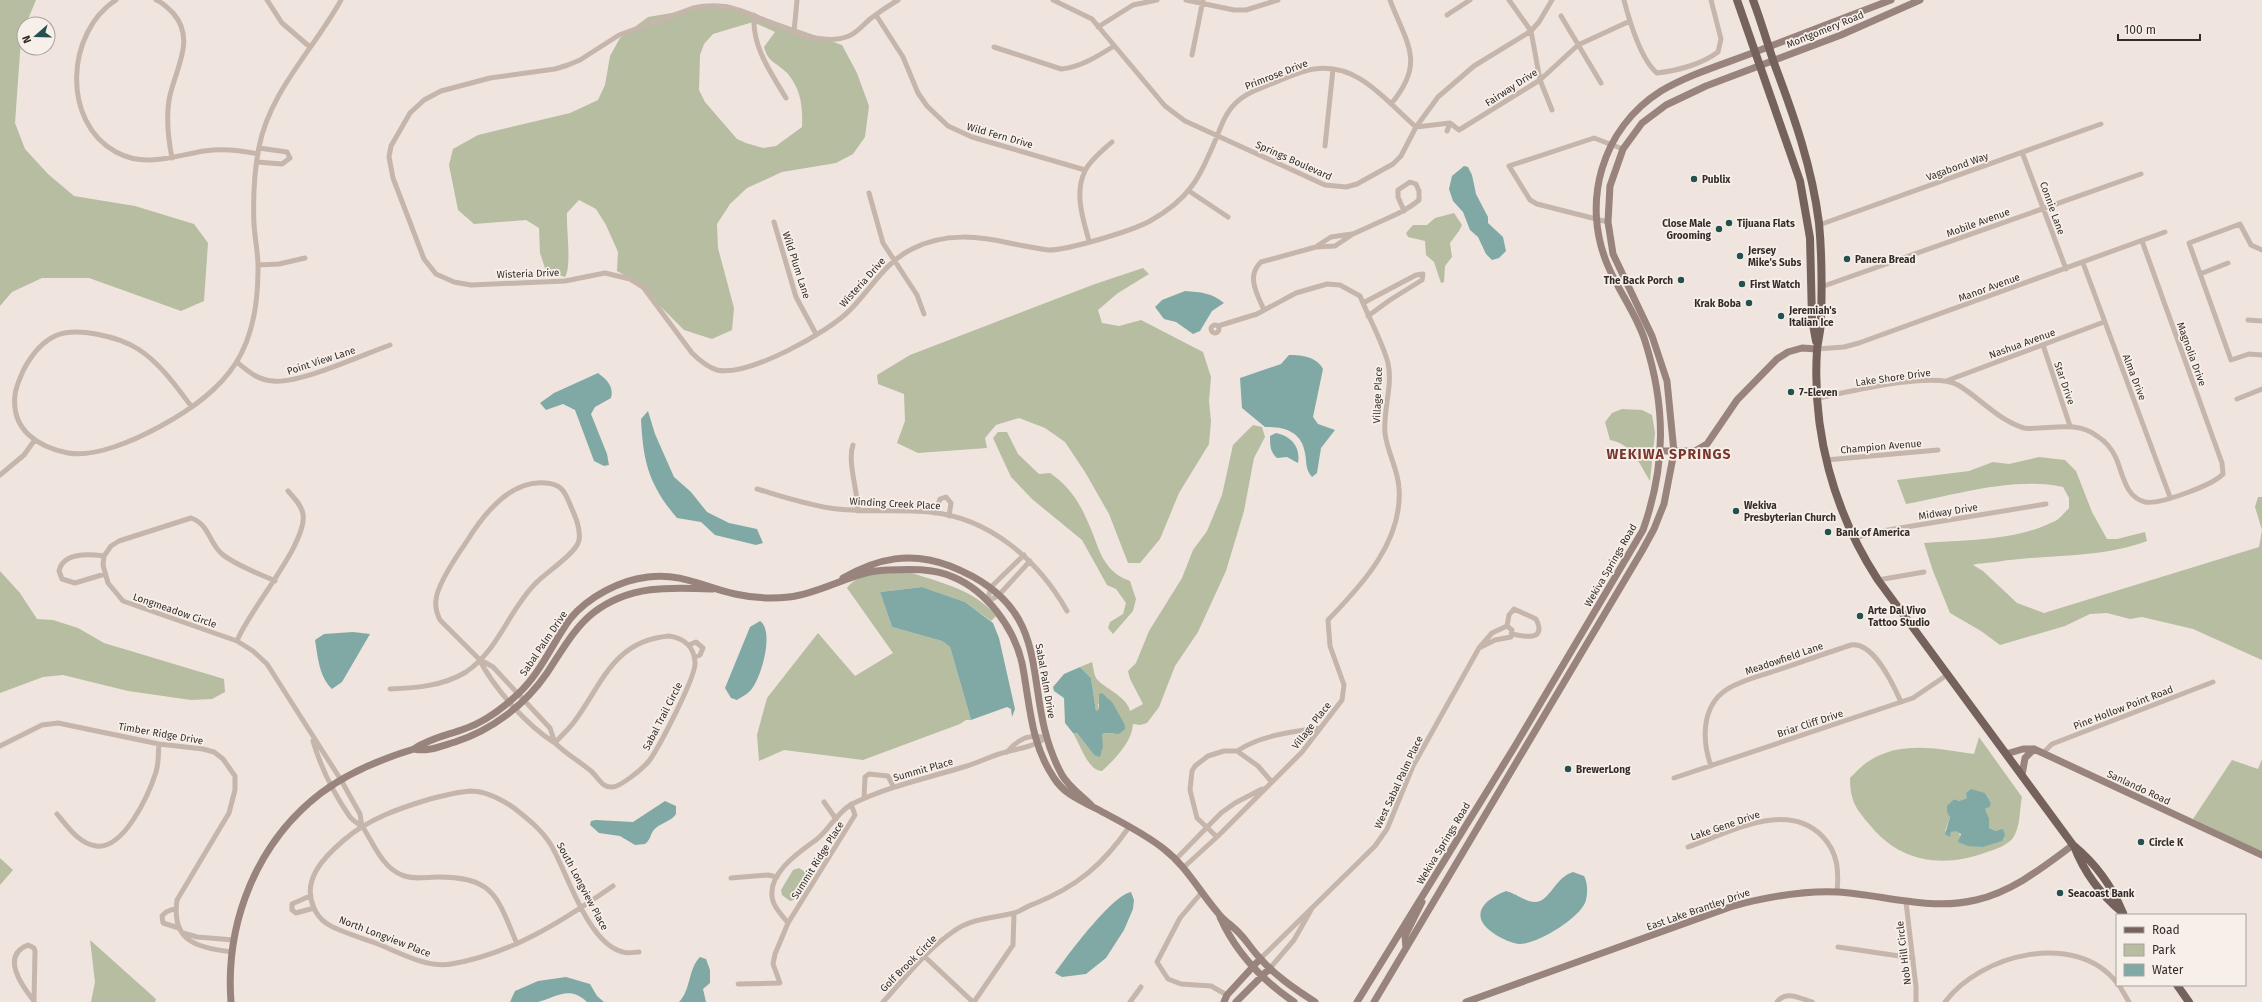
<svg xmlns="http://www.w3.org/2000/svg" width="2262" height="1002" viewBox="0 0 2262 1002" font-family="'Fira Sans',sans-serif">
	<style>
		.green { fill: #b6bda0; fill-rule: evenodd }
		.water { fill: #80a9a6 }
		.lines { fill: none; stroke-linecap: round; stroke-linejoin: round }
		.street { stroke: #c6b5ab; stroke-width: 5 }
		.secondary { stroke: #99847d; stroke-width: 7 }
		.primary { stroke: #75625c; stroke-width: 8 }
		.poi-dot { fill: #24514f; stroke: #f7f0ea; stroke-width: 1.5 }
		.labels { text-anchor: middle; stroke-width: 3.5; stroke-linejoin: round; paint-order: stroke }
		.street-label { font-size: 10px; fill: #352c29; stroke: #f7f0ea }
		.poi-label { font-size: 10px; font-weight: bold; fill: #352c29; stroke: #f7f0ea; text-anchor: start }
		.district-label { font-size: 14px; font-weight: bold; letter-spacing: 1px; fill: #7a362c; stroke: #f7f0ea }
	</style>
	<rect width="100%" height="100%" fill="#efe5de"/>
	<!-- green -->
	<path class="green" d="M0 0H36L26 24H24L21 39 15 123 25 149 48 174 74 196 135 206 194 224 208 243 204 301 181 311 89 278H42L12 292 0 306Z
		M726 4 842 45 857 73 869 106 865 137 853 154 836 163 782 172 747 188 730 204 717 224 718 248 734 308 732 330 712 339 684 330 636 282 617 271 618 252 606 225 596 209 579 200 567 213C566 227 572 267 565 277L546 271 540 253 539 228 526 220 474 224 458 210 449 165 453 149 478 135 570 113 598 100 605 85 610 56 620 38 648 17ZM753 22 775 32 764 47C768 63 778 63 788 74 801 90 803 107 802 127L776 146 763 148 746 143 737 139 705 102 699 90 700 55 704 44 713 34Z
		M1454 213 1462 225 1459 231 1450 243 1452 257 1445 266 1444 282 1441 283 1434 262 1426 255 1425 241 1408 237 1406 233 1413 225H1427L1435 218Z
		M1143 268 1149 274 1118 293 1098 310 1102 323 1119 326 1141 320 1203 352 1211 377 1209 401 1211 421 1209 444 1179 493 1160 539 1140 563H1128L1109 514 1085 472 1065 442 1045 428 1019 418 996 425 985 438 987 448 918 453 897 443 905 421 904 394 878 384 877 375 910 355 1095 284Z
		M1622 409 1642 410 1652 415 1655 433 1650 481C1639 463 1632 444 1610 440L1605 422 1612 413Z
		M1253 425 1262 427 1265 437 1254 458 1244 511 1226 571 1198 632 1175 666 1159 707 1147 723 1140 725 1133 724C1132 742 1115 759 1102 771 1088 771 1080 744 1073 733H1077L1094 755 1102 752V735L1104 733 1114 734 1125 725 1107 697 1098 704 1099 709 1096 711 1091 678 1080 667 1092 662C1093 666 1094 674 1096 678 1104 689 1126 695 1130 711L1143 704 1130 679 1128 671 1136 663 1149 631 1182 578 1193 550 1207 531 1222 495 1233 445Z
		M998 432H1007L1018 454 1039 474 1050 473C1066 484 1078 499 1086 518 1099 543 1099 570 1130 581L1136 599 1133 611 1113 634 1108 628 1110 622 1123 614 1126 603 1116 589 1107 585 1082 540 1032 499 1011 477 993 438Z
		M2039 457 2065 460 2076 471 2092 512 2107 539H2117L2145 532 2147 541C2099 559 2046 554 1996 562 1989 563 1979 563 1973 565L1983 571 2017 603 2044 613 2259 547 2262 530V660L2193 629 2142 617 2130 619 2107 613 2090 614 2065 626 2000 645 1981 631 1950 613 1933 571 1924 543C1966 540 2014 541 2053 522 2059 520 2064 513 2069 508V498L2063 487C2015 476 1954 495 1906 504L1897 480 1969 471 1993 462 2009 464Z
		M2258 497H2262V530L2255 507Z
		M0 571 20 593 37 619 53 620 78 628 104 643 224 679 225 692 212 699 191 700 128 691 63 675 43 677 0 693Z
		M912 573C942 583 975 590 996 616L991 621 965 602 922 587 880 592 892 627 942 641 950 647 971 720H966L960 724 863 760 784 750 759 761 757 735 767 698 818 633 855 676 893 653 847 588C860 570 892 573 912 573Z
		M1979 737 2022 797C2019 810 2021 826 2013 838 2008 845 1994 850 1987 852 1942 869 1899 862 1869 824 1855 808 1850 799 1850 778 1856 772 1862 765 1869 761 1901 740 1939 749 1974 754ZM1985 793 1991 803 1990 807 1985 809 1989 818V828L1996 831 1997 842C1981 848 1978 847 1961 842L1959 832 1954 830 1951 832V834L1945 831 1950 817 1949 805 1954 799 1959 801 1967 798V795Z
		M2262 759V852L2193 819 2232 760 2258 769Z
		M0 858 13 870 0 885Z
		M799 868 809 874 794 900 790 901 782 895 781 890 793 870Z
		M90 940 156 999 155 1002H91L95 982Z"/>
	<!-- water -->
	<path class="water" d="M1464 166 1468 167 1472 175 1476 194 1488 217V223L1503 237 1506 251 1499 258 1492 260 1486 254 1478 237 1470 230 1463 212 1453 201 1449 189 1452 176Z
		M1185 291C1201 292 1212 293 1224 303L1212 311 1200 331 1193 334 1176 322 1164 319 1155 307 1162 300Z
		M1289 355C1302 355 1317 357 1323 369L1313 417 1318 424 1335 430 1321 448 1317 473 1312 477C1305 469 1307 463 1305 453 1302 432 1284 426 1265 427L1242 408 1240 378 1281 364Z
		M598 373C607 380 614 386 611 398L595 407 591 414 607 454 609 465 604 466 594 461 575 410 563 404 546 410 540 403 554 393Z
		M648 411 655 434 674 477 691 492 707 512 729 523 757 529 763 543 756 545 715 535 701 522 677 518C649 485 643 462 641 419Z
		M1276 433C1291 436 1301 447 1298 463L1287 457 1277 458C1270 452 1270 445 1270 436Z
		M922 587 965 602 993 623 999 638 1015 709 1012 717 1011 709 1007 707 971 720 950 647 942 641 892 627 880 592Z
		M760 621C775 631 761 680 750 691 746 695 741 697 737 700L731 698 725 688 750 627Z
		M353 632 370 634 342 682 332 689C319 676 318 658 315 640L324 634Z
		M1080 667 1091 678 1096 711 1099 709V694L1102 693 1112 702 1125 725V729L1119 734 1104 733 1102 735 1103 747 1100 757 1094 755 1077 733H1073L1065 723 1064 698 1054 691 1053 687 1064 674Z
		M1971 789 1985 793 1991 803 1990 807 1985 809 1989 818V828L1996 831 2003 829 2005 835 2002 841 1983 847 1968 846 1958 842 1961 834 1956 831 1951 832 1950 837 1945 834 1950 817 1947 812V806L1954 799 1959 801 1967 798 1966 793Z
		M665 801 676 806V814C671 822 659 823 653 831 650 836 650 840 645 844L635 845 620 836 599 833 590 825 591 821 596 820 633 822Z
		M1573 872 1584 876C1588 883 1588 895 1585 903 1578 919 1536 945 1519 944 1511 943 1503 939 1496 935 1469 918 1480 901 1506 891 1515 893 1526 902 1535 902 1550 902 1555 877 1573 872Z
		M1131 892 1134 900 1133 909 1124 930 1106 958 1086 974 1062 977 1055 973C1067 956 1112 895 1131 892Z
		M700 957 706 959 710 970V983L703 989 706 1002H679C691 990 688 969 700 957Z
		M566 977 590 984 597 996 604 1002H587C570 985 556 997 538 1002 530 1002 518 1002 510 1002L515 991 538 981Z"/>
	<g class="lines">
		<!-- street -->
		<path class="street" d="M116 0C66 32 61 122 116 152 145 168 174 156 204 151 223 148 240 150 258 154
			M156 0C162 2 168 8 173 13 197 40 174 71 169 100 166 120 168 138 172 158
			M267 0 282 23 310 47
			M898 0C888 6 879 12 870 19 863 25 858 32 849 36 814 50 768 18 735 9 722 5 707 5 693 8L619 35 580 60 568 65 555 69 490 78 441 91 424 100 410 113 391 146 389 157 393 178 424 259 436 274 454 282 471 285 565 281 605 273 630 279 643 287 692 353C699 360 707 367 717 370 748 377 829 332 850 310 871 289 885 262 912 249 945 232 979 236 1014 244 1025 246 1038 249 1049 250 1068 250 1132 231 1150 221 1190 199 1199 178 1216 139 1220 129 1223 119 1229 111 1240 94 1259 89 1276 82 1288 77 1301 71 1314 69 1358 62 1386 101 1416 127L1450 123 1459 130 1540 80 1578 45 1630 21
			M1053 0 1092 19 1165 106 1185 121 1325 185 1346 187 1357 184 1393 164 1401 156 1416 127 1438 97 1474 66 1531 31 1539 22 1552 0
			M1186 0 1234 10H1246L1278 0
			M1390 0C1407 45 1426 62 1391 104
			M1509 0 1531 31 1540 80 1552 110
			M1624 0C1629 20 1641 60 1657 73 1677 71 1702 64 1718 52L1721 39 1711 0
			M754 15C752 47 770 71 786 98
			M876 15 903 57 918 93 927 106 948 126 972 137 1085 170
			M1447 15 1470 0
			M1561 16 1601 83
			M1098 27 1133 5 1157 0
			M794 32 797 0
			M994 47 1061 69C1081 67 1098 56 1114 46
			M1192 55 1203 0
			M1447 131 1450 123
			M1325 146 1333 69
			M2022 152 2066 269
			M257 162 282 164 290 158 287 152 259 148
			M1189 191 1228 217
			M869 193 883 243 917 295 924 314
			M774 222 796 297 816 334
			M1608 222 1537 204 1530 200 1509 166 1594 138 1623 149
			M1819 225 2101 124
			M1089 241C1083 219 1074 193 1085 171 1090 160 1103 150 1112 142
			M1317 246 1331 237 1352 234
			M2262 250 2251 245 2240 224 2189 243 2231 360 2249 354 2262 355
			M2083 263 2170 497
			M258 265 279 264 305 258
			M2200 274 2228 263
			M1821 287 2141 174
			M1363 303 1416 275 1423 274 1422 280 1390 300 1368 316
			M1264 310C1257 294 1246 276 1261 262L1316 247 1335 246 1353 234 1397 214C1405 210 1412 206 1419 200V191L1416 184 1410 182 1398 190V197L1404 211
			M2248 320 2262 321
			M1211 329a4 4 0 1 1 8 0a4 4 0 1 1-8 0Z
			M2043 345 2070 426
			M1817 349 1844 347 1859 343 2165 232
			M238 363C249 372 258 380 273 381 299 384 362 355 390 345
			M1946 381 2104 322
			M1818 398C1849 392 1932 371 1958 385 1980 398 1998 420 2024 428 2028 429 2034 428 2039 428 2059 427 2080 423 2097 436 2105 441 2112 449 2116 458 2123 474 2125 497 2145 502 2159 505 2213 485 2223 474L2222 463 2142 241
			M2237 399 2262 389
			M191 406C176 386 160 363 138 349 119 337 76 326 55 336 40 343 31 356 24 369 20 378 16 386 15 395 11 430 38 447 68 453 95 458 135 440 159 427 231 388 259 349 258 266 258 253 255 239 254 225 253 200 254 172 259 147 270 91 314 49 341 0
			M853 445C847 461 858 492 858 511
			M1826 460 1938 450
			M0 475 24 455 34 441
			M757 489C781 496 805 504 830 508 863 513 897 509 930 512 990 518 1038 560 1067 611
			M935 513 940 499 946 497 951 503 949 516
			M1854 538 1876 532 2046 504
			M1024 555 991 587 987 602 999 595 1030 561
			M104 556C90 554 63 552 59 571L62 579 75 583 105 574
			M1878 580 1924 572
			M275 581C260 574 235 565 222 554 209 543 209 524 191 518L119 541 111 546 104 556 103 565 108 583 123 601 237 641 253 651 267 664 341 780 360 814 362 827
			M1507 626 1512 630 1511 637 1495 640 1479 648 1492 633Z
			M1507 626 1509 615 1514 609 1536 619C1547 641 1525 637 1512 634
			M669 636C683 638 694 646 695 662 697 675 658 749 649 761 643 768 621 787 612 787 602 788 598 777 591 771 579 761 566 754 555 743 561 736 568 730 574 722 603 683 613 641 669 636Z
			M237 641C248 611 308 543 303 514 301 504 294 498 288 491
			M689 645 696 642 703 648 700 655 695 657
			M390 689C416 688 443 686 466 672 498 651 509 610 535 584 545 573 577 553 579 540 581 527 574 514 569 502 564 490 560 484 546 483 511 479 483 515 467 541 458 554 437 584 436 600 435 607 437 614 440 620L479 659 493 667 550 728 555 743C527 726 494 688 479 659
			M313 741C321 768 334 794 350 817 354 822 360 824 364 829 374 845 383 868 402 875 412 880 427 877 438 877 495 877 497 897 517 944
			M0 746 42 725 58 723 159 744 203 749 214 752 223 759 235 776V790L229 813 177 900C171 943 198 947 232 952
			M1237 751C1261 735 1292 732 1320 728
			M1007 752C1018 739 1030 733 1046 738
			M2043 753 2052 744 2213 682
			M1711 766C1702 741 1701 707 1726 690 1741 680 1760 676 1778 670 1802 662 1826 653 1851 645 1874 642 1893 684 1901 702
			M1674 778 1913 698 1947 675
			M864 798 865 777 869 774 888 776 893 786
			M824 802 836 819
			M57 814C67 826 79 844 96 846 124 850 149 794 156 772 159 763 158 753 159 744
			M1217 837 1197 818 1190 790 1192 771 1195 766 1208 756 1224 751H1237L1258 766 1271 781
			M1688 847C1729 833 1787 799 1823 837 1838 853 1839 871 1837 892
			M1176 859 1221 813 1235 803 1262 789
			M1184 867 1217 837 1302 752 1342 700 1344 685 1330 646 1328 620C1362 585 1403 541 1399 488 1398 469 1387 452 1385 433 1383 410 1393 386 1388 363 1383 343 1368 316 1360 296L1340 285 1327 284 1296 293 1257 314 1218 326
			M731 878 768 875 777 877
			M613 886C564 920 512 954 451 964 427 968 400 953 378 944 363 938 339 932 326 923 321 920 316 913 314 908 301 880 324 857 344 840 368 819 400 808 430 799 443 796 456 792 470 791 486 791 501 799 514 808 528 819 542 830 551 845 568 874 588 944 623 952 628 954 635 952 639 952
			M1202 892 1180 918 1157 962 1168 979 1181 984 1211 986 1227 995
			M310 896 292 904V910L296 913 314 908
			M1906 902 1916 987V1002
			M176 908 166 912 162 916 163 923 179 928
			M788 923 855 815 851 804
			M183 933 197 937 234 940
			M1838 947 1913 958
			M924 956 973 1002
			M1260 959 1375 846 1387 829 1413 766 1479 648
			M1270 968 1294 940 1311 910
			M738 984 780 983 773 964 775 954 788 923C783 916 775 909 773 901 765 875 799 852 816 840 829 830 837 812 852 804 889 786 928 778 967 766 980 762 993 755 1006 752 1021 748 1033 747 1046 738
			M2119 985 2129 1002
			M34 1001C22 986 0 956 28 945L34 948 35 951 34 1002
			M883 1002C905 978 926 950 954 931 972 918 994 918 1014 913 1021 911 1027 906 1034 904 1076 887 1103 865 1129 827
			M974 1002 1013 945 1014 913
			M1130 1002 1141 987
			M1777 1002C1786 990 1799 998 1812 1002
			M1945 1002C1981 954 2076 930 2117 983"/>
		<!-- secondary -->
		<path class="secondary" d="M1661 451H1695L1707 444 1737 400 1777 359 1788 352 1802 348 1817 349
			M843 578C878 558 911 551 950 566 1065 611 1016 692 1062 775 1068 786 1082 796 1091 805
			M414 749C428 752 441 746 455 742 492 730 525 705 547 673 561 652 574 628 593 613 629 585 670 587 712 589
			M2006 754 2023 749H2034L2262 855
			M2022 775 2025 758 2034 749
			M1220 917C1236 953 1262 980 1294 1002
			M1406 948 1405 936 1422 902
			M231 1002C225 922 257 842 321 793 349 772 381 759 414 749 428 739 448 735 464 729 485 722 503 708 519 693 541 672 552 644 570 619 588 597 620 580 648 577 683 573 703 587 735 594 753 598 771 599 789 597 823 593 853 571 887 570 909 569 933 568 953 577 987 591 1014 628 1022 663 1030 703 1030 743 1054 778 1065 795 1080 800 1097 809 1119 821 1144 833 1164 849 1187 867 1199 891 1218 913 1224 921 1233 926 1240 934 1247 941 1252 950 1259 957 1274 975 1295 989 1315 1002
			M1224 1002 1227 995 1260 959
			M1236 1002 1270 968
			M1357 1002 1515 746 1643 530C1666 465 1666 407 1645 341 1637 315 1619 292 1608 266 1581 203 1601 129 1661 91 1690 74 1724 64 1755 52 1800 35 1846 17 1891 0
			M1374 1002 1642 551 1654 529 1664 504 1674 452 1667 381 1652 336 1613 254 1608 222 1610 186 1623 149 1642 123 1666 105 1706 86 1841 35 1920 0
			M1466 1002 1733 906C1767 897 1802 890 1838 892 1885 895 1929 911 1976 900 2014 891 2043 867 2073 845"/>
		<!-- primary -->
		<path class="primary" d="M1737 0 1800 181 1810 238 1812 319 1816 341
			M1753 0C1761 21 1767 42 1774 63 1794 116 1812 167 1819 223 1822 254 1822 288 1821 320 1821 330 1818 340 1817 350 1812 431 1833 511 1878 580L2073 845C2095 863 2112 886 2123 913
			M2074 846C2084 872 2101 895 2123 913
			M2177 985 2189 1002"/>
	</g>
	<!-- markers -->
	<g class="poi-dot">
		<circle cx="1694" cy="179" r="4"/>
		<circle cx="1729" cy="223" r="4"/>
		<circle cx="1719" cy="229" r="4"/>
		<circle cx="1740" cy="256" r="4"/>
		<circle cx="1847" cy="259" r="4"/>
		<circle cx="1681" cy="280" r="4"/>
		<circle cx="1742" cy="284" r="4"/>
		<circle cx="1749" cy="303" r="4"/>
		<circle cx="1781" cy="316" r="4"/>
		<circle cx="1791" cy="392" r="4"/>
		<circle cx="1736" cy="511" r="4"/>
		<circle cx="1828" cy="532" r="4"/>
		<circle cx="1860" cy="616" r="4"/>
		<circle cx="1568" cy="769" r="4"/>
		<circle cx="2141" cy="842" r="4"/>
		<circle cx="2060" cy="893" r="4"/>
	</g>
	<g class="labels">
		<!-- street labels -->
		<g class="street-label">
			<text transform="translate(1825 29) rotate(-22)" y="4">Montgomery Road</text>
			<text transform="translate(1276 74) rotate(-21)" y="4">Primrose Drive</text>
			<text transform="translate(1511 87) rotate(-33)" y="4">Fairway Drive</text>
			<text transform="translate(1000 135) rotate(16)" y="4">Wild Fern Drive</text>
			<text transform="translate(1294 160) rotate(24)" y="4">Springs Boulevard</text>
			<text transform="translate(1957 166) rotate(-20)" y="4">Vagabond Way</text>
			<text transform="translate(2053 208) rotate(70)" y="4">Connie Lane</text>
			<text transform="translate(1978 222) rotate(-20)" y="4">Mobile Avenue</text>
			<text transform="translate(797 265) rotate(72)" y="4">Wild Plum Lane</text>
			<text transform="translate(528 273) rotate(-2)" y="4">Wisteria Drive</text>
			<text transform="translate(862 282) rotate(-48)" y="4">Wisteria Drive</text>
			<text transform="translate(1989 287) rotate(-20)" y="4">Manor Avenue</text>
			<text transform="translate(2022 343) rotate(-20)" y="4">Nashua Avenue</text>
			<text transform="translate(2192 354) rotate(70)" y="4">Magnolia Drive</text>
			<text transform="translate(321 360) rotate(-18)" y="4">Point View Lane</text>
			<text transform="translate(1893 377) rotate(-8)" y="4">Lake Shore Drive</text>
			<text transform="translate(2135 377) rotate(69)" y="4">Alma Drive</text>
			<text transform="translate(2065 383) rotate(71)" y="4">Star Drive</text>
			<text transform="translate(1377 395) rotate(-88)" y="4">Village Place</text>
			<text transform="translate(1881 446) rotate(-5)" y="4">Champion Avenue</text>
			<text transform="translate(895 503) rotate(3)" y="4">Winding Creek Place</text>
			<text transform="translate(1948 511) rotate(-9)" y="4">Midway Drive</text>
			<text transform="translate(1610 565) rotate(-60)" y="4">Wekiva Springs Road</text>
			<text transform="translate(175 610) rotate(19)" y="4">Longmeadow Circle</text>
			<text transform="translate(543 643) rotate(-56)" y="4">Sabal Palm Drive</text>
			<text transform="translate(1784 658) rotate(-19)" y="4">Meadowfield Lane</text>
			<text transform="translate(1046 681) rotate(80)" y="4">Sabal Palm Drive</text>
			<text transform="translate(2123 707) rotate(-21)" y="4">Pine Hollow Point Road</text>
			<text transform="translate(662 716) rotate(-63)" y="4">Sabal Trail Circle</text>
			<text transform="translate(1810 723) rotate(-18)" y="4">Briar Cliff Drive</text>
			<text transform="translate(1311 725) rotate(-52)" y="4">Village Place</text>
			<text transform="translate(161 733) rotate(10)" y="4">Timber Ridge Drive</text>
			<text transform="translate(923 769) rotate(-16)" y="4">Summit Place</text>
			<text transform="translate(1398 782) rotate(-65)" y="4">West Sabal Palm Place</text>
			<text transform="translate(2139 787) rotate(25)" y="4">Sanlando Road</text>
			<text transform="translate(1725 825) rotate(-19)" y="4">Lake Gene Drive</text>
			<text transform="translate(1443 843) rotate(-59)" y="4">Wekiva Springs Road</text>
			<text transform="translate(817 860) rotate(-58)" y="4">Summit Ridge Place</text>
			<text transform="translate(583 886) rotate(62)" y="4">South Longview Place</text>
			<text transform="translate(1698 909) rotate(-19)" y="4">East Lake Brantley Drive</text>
			<text transform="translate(385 936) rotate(21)" y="4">North Longview Place</text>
			<text transform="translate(1903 953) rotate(-97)" y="4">Nob Hill Circle</text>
			<text transform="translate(908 963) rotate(-45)" y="4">Golf Brook Circle</text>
		</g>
		<!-- poi labels -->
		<g class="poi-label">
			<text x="1702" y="183">Publix</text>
			<text x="1711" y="227" text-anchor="end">Close Male<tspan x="1711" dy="12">Grooming</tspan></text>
			<text x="1737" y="227">Tijuana Flats</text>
			<text x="1748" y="254">Jersey<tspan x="1748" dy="12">Mike's Subs</tspan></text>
			<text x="1855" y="263">Panera Bread</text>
			<text x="1673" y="284" text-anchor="end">The Back Porch</text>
			<text x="1750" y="288">First Watch</text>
			<text x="1741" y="307" text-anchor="end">Krak Boba</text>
			<text x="1789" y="314">Jeremiah's<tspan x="1789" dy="12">Italian Ice</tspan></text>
			<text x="1799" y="396">7-Eleven</text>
			<text x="1744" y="509">Wekiva<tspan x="1744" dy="12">Presbyterian Church</tspan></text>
			<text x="1836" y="536">Bank of America</text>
			<text x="1868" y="614">Arte Dal Vivo<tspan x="1868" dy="12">Tattoo Studio</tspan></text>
			<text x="1576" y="773">BrewerLong</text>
			<text x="2149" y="846">Circle K</text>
			<text x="2068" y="897">Seacoast Bank</text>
		</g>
		<!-- district labels -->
		<g class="district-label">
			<text x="1669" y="459">WEKIWA SPRINGS</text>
		</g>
	</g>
	<!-- legend -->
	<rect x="2116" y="914" width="130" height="72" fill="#f7f0ea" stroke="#a9a29d"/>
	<rect x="2124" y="927" width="20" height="6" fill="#75625c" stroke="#a9a29d"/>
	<text x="2152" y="934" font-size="12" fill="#352c29">Road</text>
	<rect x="2124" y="944" width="20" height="12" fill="#b6bda0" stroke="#a9a29d"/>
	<text x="2152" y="954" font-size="12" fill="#352c29">Park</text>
	<rect x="2124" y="964" width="20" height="12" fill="#80a9a6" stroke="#a9a29d"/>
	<text x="2152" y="974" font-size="12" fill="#352c29">Water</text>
	<!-- north arrow -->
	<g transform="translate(36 36) rotate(250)"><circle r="19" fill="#f7f0ea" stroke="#a9a29d"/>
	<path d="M0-3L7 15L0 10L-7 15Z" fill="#24514f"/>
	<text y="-6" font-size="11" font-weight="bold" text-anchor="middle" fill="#352c29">N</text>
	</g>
	<!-- scale -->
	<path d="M2118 34v6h82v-6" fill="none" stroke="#352c29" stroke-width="2"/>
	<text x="2124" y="34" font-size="12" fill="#352c29" stroke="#f7f0ea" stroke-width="3" paint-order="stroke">100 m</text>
</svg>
